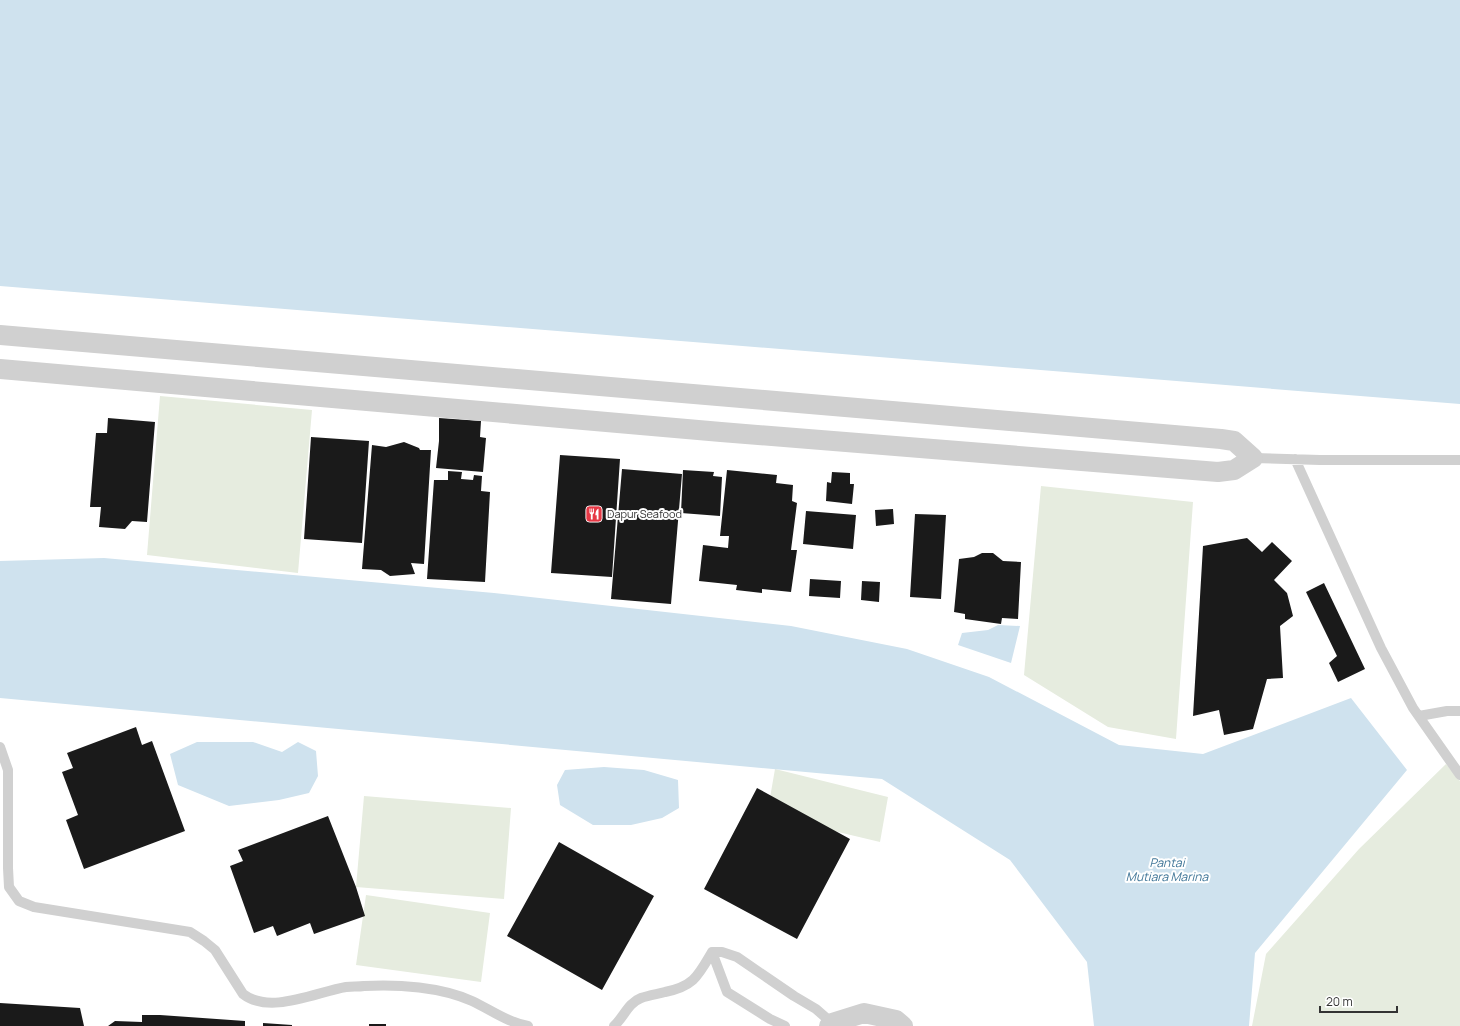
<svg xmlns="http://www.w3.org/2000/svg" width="1460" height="1026" viewBox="0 0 1460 1026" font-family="Manrope,sans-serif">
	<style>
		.green { fill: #e6ecdf }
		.water { fill: #cfe2ee }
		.building { fill: #1a1a1a }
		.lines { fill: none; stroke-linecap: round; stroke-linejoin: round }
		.service { stroke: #d0d0d0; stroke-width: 10 }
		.minor { stroke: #d0d0d0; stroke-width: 20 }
		.labels { text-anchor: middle; stroke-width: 4; stroke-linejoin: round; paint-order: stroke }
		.poi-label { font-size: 11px; fill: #333; stroke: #fff; text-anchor: start }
		.water-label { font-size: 12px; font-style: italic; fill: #3f7597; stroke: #fff }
	</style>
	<rect width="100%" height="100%" fill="#fff"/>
	<!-- green -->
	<path class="green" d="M160 396 312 410 298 573 147 555Z
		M1041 486 1193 502 1176 739 1108 727 1024 675Z
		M1446 764 1460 781V1026H1252L1266 954 1359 849Z
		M775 769 888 797 880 842 767 815Z
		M364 796 511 808 504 899 356 887Z
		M366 895 490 913 481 982 356 965Z"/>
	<!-- water -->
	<path class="water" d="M0 0H1460V404L0 286Z
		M104 558 494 593 791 626 907 649 989 677 1119 745 1203 754 1351 698 1407 770 1255 953 1249 1026H1094L1087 962 1010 860 882 779 0 698V561Z
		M998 625 1020 626 1011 663 958 645 962 633 988 630Z
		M197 742H253L282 752 298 742 316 751 318 776 309 793 279 800 229 806 178 785 170 754Z
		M604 767 644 770 678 780 679 808 662 818 631 825H593L560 805 557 785 565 770Z"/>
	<!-- building -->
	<path class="building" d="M108 418 155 422 147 522 132 521 125 529 99 527 101 507H90L96 433H107Z
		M439 418 481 421 480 437 486 438 483 472 436 468 439 441Z
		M311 437 369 441 362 543 304 539Z
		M404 442 419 448 420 450H431L424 564 411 563 415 574 390 576 381 570 362 569 372 445 386 447Z
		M560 455 620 459 612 577 551 573Z
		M622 469 682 474 671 604 611 599Z
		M683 470 714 472 713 476 722 477 720 516 681 513Z
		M727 470 777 475 776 483 793 485 792 501 797 503 791 550H797L791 592 762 589V593L736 590 737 585 699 581 703 545 728 548 729 536H720Z
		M448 471 462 472 461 479 473 480 474 475 482 476 481 491 490 492 485 582 427 579 434 480H448Z
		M832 472 850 473V484H854L852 504 826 501 827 482 831 483Z
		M893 509 894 524 876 526 875 510Z
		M806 511 856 515 853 549 803 544Z
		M915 514 946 515 941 599 910 597Z
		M1247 538 1262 552 1272 542 1292 561 1274 580 1287 593 1293 616 1280 626 1283 678 1267 679 1253 729 1224 735 1219 710 1193 716 1203 546Z
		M982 553H993L1003 561 1021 562 1018 619 1002 618 1001 624 965 619V614L954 612 959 559 974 557Z
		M810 579 841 581 840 598 809 596Z
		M862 581 880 582 879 602 861 600Z
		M1324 583 1365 669 1338 682 1329 663 1337 656 1306 592Z
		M136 727 142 745 152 741 185 831 84 869 66 820 78 815 62 772 73 768 67 753Z
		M757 788 850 839 797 939 704 889Z
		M328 816 356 887 365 916 314 934 310 923 277 936 273 926 254 933 230 866 243 861 238 850Z
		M559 842 654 896 602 990 507 936Z
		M0 1003 80 1008 84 1026H0Z
		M142 1015H160L245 1021V1026H108L115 1021 142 1022Z
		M263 1023 292 1025V1026H263Z
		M369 1024H386V1026H369Z"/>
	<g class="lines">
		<!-- service -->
		<path class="service" d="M1253 458 1320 460H1460
			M1295 459 1381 648 1413 708 1460 775
			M1419 716 1447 711H1460
			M0 747 8 770V868L9 887 19 901 34 907 190 932 204 941 215 950 243 994C270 1015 316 992 346 987 352 986 358 987 364 986 398 984 441 987 472 1001 491 1010 507 1022 528 1026
			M712 952H722L737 957 794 996 816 1009 832 1023
			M712 952 727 992 770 1019 785 1026
			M614 1026C624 1017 628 1003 641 998 649 995 658 994 665 992 694 986 698 976 712 952"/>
		<!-- minor -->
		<path class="minor" d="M0 335 1221 439 1234 441 1253 458 1234 470 1218 472 721 432 0 369
			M829 1026 832 1023 864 1013 896 1020 903 1026"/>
	</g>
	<!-- icons -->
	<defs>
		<g id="restaurant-square" transform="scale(0.9)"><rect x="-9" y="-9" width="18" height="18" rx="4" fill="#e63946" stroke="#fff"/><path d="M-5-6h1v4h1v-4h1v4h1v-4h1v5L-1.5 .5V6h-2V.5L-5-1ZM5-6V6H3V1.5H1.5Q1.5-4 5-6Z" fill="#fff"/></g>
	</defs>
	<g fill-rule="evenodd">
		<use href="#restaurant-square" x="594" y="514"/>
	</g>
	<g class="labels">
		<!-- poi labels -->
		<g class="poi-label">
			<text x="607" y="518">Dapur Seafood</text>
		</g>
		<!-- water labels -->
		<g class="water-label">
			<text x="1167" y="867">Pantai<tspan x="1167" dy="14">Mutiara Marina</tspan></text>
		</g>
	</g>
	<!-- scale -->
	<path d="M1320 1006v6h77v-6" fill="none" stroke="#333333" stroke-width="2"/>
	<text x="1326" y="1006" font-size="12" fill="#333333" stroke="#ffffff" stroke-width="3" paint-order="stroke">20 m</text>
</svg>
